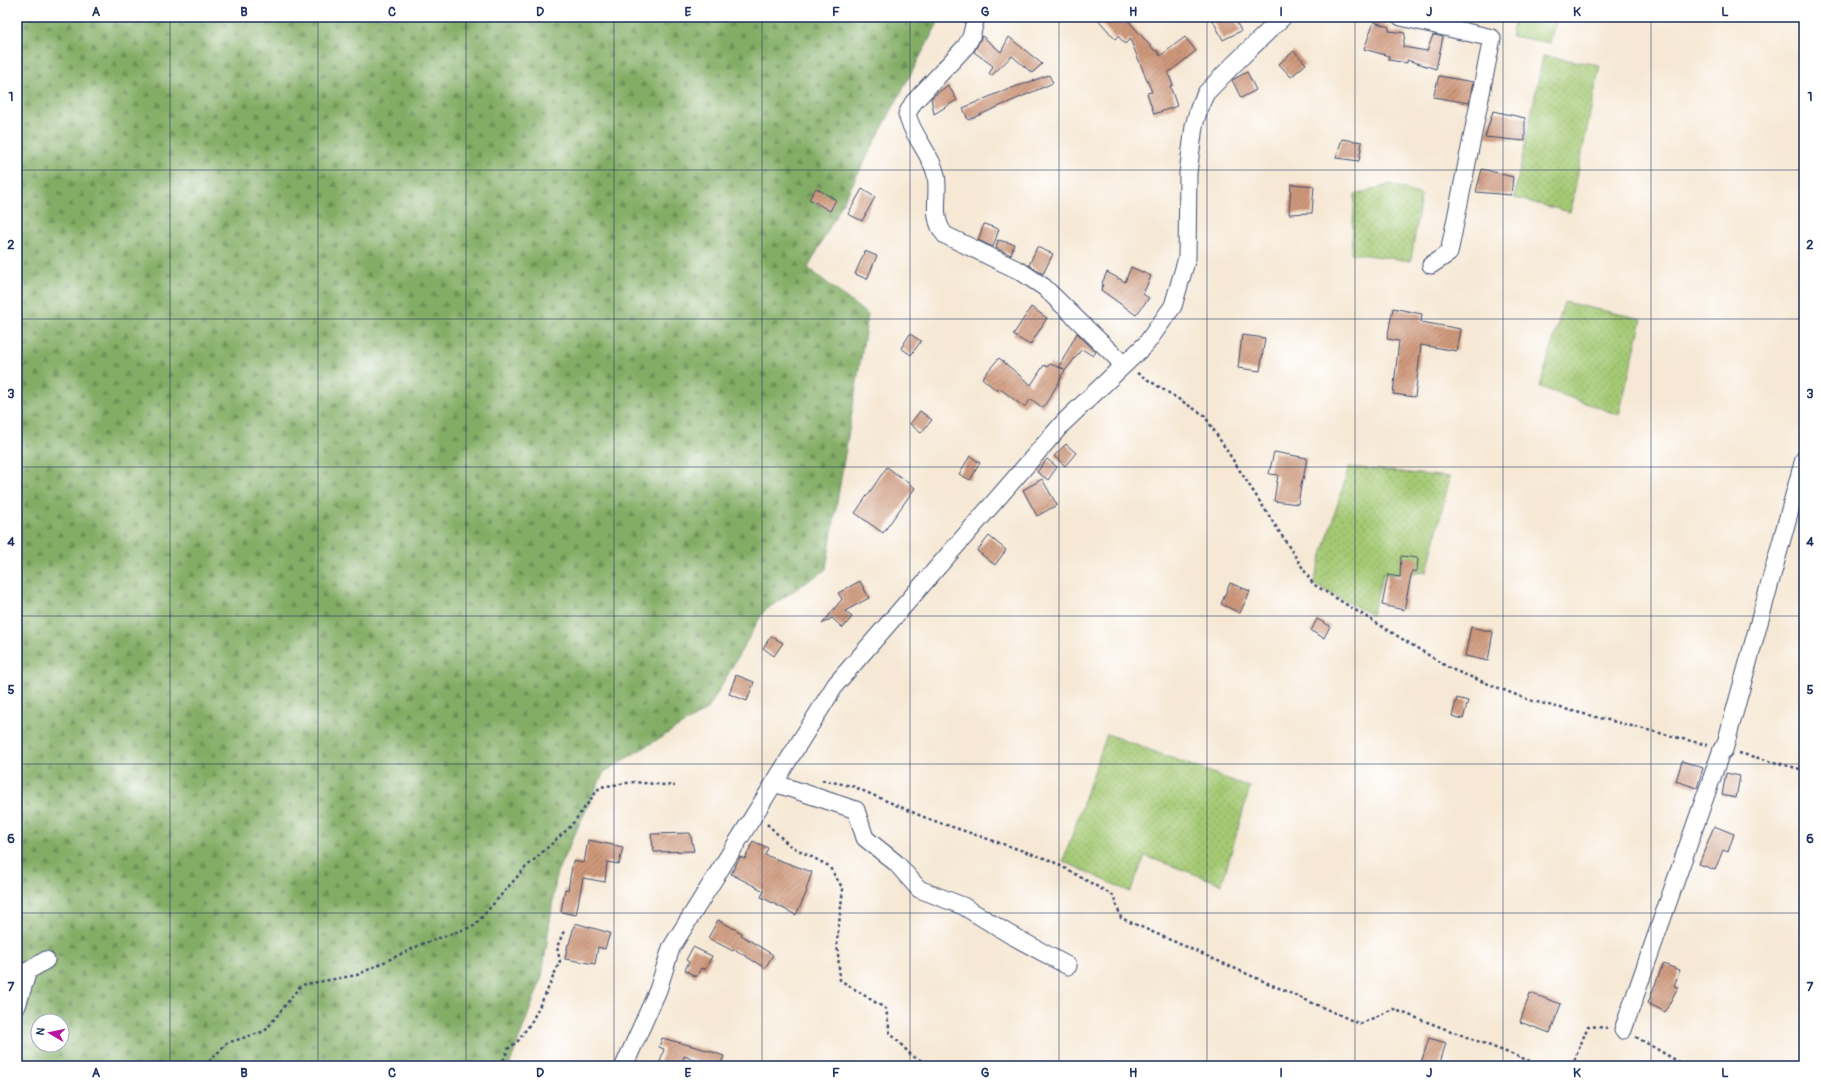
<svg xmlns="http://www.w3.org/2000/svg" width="1821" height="1083" viewBox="0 0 1821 1083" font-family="Pangolin,sans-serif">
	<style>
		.grass { fill: url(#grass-dots); stroke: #607c68 }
		.forest { fill: url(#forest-firs); stroke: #4f6e62; fill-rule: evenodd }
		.building { fill: url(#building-hatch) }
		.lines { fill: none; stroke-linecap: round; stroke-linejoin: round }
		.street-casing { stroke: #3c4b70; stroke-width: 19 }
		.path { stroke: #3c4b70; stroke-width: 2.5; stroke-dasharray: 3 3; stroke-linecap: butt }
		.street { stroke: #fff; stroke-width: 17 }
		.grid { fill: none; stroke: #1b2f5e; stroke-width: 1; stroke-opacity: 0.55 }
		.neatline { fill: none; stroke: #1b2f5e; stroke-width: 1.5 }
		.grid-label { font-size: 13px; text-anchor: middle; font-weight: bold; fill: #1b2f5e }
	</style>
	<defs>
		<pattern id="grass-dots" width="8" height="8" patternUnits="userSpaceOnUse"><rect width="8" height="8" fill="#a4c973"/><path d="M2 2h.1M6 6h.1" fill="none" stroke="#85a462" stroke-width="1.8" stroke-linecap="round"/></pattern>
		<pattern id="forest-firs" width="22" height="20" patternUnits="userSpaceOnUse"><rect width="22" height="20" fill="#83ad65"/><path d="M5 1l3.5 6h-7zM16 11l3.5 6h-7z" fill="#6a8d56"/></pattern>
		<pattern id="building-hatch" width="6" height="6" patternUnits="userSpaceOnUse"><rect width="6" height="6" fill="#cf987a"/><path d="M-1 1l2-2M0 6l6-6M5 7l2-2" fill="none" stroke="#a77c67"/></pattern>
	</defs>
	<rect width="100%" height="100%" fill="#fff"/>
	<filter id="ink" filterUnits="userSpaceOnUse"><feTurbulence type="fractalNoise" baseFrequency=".025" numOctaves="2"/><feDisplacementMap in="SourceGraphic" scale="8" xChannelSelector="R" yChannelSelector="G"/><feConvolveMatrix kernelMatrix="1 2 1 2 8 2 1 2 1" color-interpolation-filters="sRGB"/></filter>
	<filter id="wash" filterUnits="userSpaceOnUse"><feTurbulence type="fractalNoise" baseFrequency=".012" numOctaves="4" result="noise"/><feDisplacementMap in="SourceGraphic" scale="16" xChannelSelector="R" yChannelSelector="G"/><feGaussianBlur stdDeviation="0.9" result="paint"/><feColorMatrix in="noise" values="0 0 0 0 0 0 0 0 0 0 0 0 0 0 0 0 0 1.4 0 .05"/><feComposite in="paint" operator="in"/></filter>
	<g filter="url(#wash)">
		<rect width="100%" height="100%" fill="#f6e8d4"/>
		<!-- grass -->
		<path class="grass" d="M1516 17H1557L1550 43 1511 36Z
			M1543 56 1600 65 1570 212 1514 198Z
			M1391 184 1421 195 1411 261 1351 253 1355 195Z
			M1564 302 1642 319 1619 415 1540 387Z
			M1349 467 1450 477 1427 572 1388 575 1384 572 1372 615 1313 584Z
			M1107 734 1250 787 1222 884 1145 856 1130 892 1063 861Z"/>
		<!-- forest -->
		<path class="forest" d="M17 17H941L808 268 868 315 826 569 764 611 708 709 604 772 557 872 542 977 509 1066H17ZM38 1021H62V1045H38Z"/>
		<g id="blocks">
			<!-- building -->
			<path class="building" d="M1096 17H1125L1155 51 1157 50 1160 56 1185 37 1196 51 1168 73 1173 85 1170 86 1177 106 1154 114 1147 93 1152 92 1130 39 1125 44 1118 36 1115 39Z
				M1211 17H1234L1241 31 1223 40Z
				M1374 22 1389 27V31L1405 33 1403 47 1427 51 1433 35 1443 37 1436 69 1407 60V63L1389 60V56L1364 49Z
				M982 36 1001 52 1009 37 1042 64 1032 73 1012 56 991 76 989 74 993 66 974 52Z
				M1294 51 1306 64 1291 77 1279 64Z
				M1247 72 1256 90 1241 98 1232 80Z
				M1049 75 1053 83 968 120 963 108 998 93Z
				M1439 76 1473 82 1469 103 1433 97Z
				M948 85 957 100 934 114 931 98Z
				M1493 111 1525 118V141L1485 137Z
				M1342 139 1362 142 1359 161 1336 158Z
				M1482 169 1513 177 1511 195 1476 192Z
				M1291 184 1314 186 1312 213 1289 214Z
				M816 188 836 200 830 211 809 199Z
				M862 189 875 197 862 221 848 214Z
				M984 224 999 229 993 247 978 240Z
				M998 240 1014 244 1011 255 996 248Z
				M1037 247 1053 254 1043 274 1029 265Z
				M865 251 877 256 867 279 855 274Z
				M1131 267 1151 276 1143 294 1149 298 1136 315 1101 290 1103 284 1102 283 1107 272 1125 282Z
				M1031 307 1047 318 1030 345 1013 335Z
				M1393 308 1422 314 1421 322 1461 329 1457 351 1421 345 1415 397 1393 394 1399 341 1387 339Z
				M1077 333 1096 352 1093 356 1082 349 1061 376 1062 377 1043 408 1031 399 1024 407 999 388 997 391 982 378 999 358 1031 385 1044 365 1047 367 1050 364 1064 369 1059 367Z
				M910 334 921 341 911 355 901 348Z
				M1242 335 1265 338 1260 371 1238 368Z
				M920 411 932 420 921 433 910 424Z
				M1066 444 1076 453 1065 466 1054 456Z
				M1274 452 1307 458 1303 480H1302L1298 504 1274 501 1278 475 1269 474Z
				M970 456 980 463 970 480 959 474Z
				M1047 459 1057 467 1048 480 1037 472Z
				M887 467 915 488 883 533 855 513Z
				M1042 479 1057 505 1037 516 1023 490Z
				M989 536 1006 550 995 565 977 551Z
				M1401 556 1418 558 1417 571H1412L1404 610 1382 605 1388 575 1400 577Z
				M860 581 869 598 845 611 852 617 843 628 832 618 822 624 842 599 838 593Z
				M1230 583 1250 591 1240 613 1221 604Z
				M1317 619 1330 626 1324 638 1311 631Z
				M1471 627 1493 632 1488 661 1465 656Z
				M771 636 783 643 774 656 763 648Z
				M736 675 754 682 747 701 729 694Z
				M1457 698 1468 701 1463 719 1452 716Z
				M1682 761 1703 768 1697 788 1676 781Z
				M1726 773 1740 776 1736 798 1722 795Z
				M1714 826 1734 834 1728 852 1723 850 1715 870 1699 864Z
				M690 833 694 851 654 852 651 834Z
				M588 840 623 847 619 864 607 862 605 882 583 878 576 915 561 912 565 889 568 890 573 861 584 863Z
				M753 841 768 848 765 855 812 872 806 890 807 891 796 915 761 897 764 891 731 874 740 857 745 859Z
				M718 920 742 933 741 935 773 955 765 968 734 949 733 951 708 938Z
				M575 923 610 933 605 949 598 947 595 964 565 959 568 944H569Z
				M693 947 712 956 705 970 701 968 696 977 685 970 689 962 686 960Z
				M1663 964 1680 970 1674 986 1678 987 1665 1012 1648 1003Z
				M1530 993 1561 1004 1550 1033 1520 1022Z
				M662 1038 707 1050 724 1056 720 1066H710L684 1056 681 1066H659L664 1049 659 1047Z
				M1429 1038 1446 1043 1439 1066H1420Z"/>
		</g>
	</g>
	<g filter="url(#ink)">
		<use href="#blocks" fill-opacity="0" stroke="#3c4b70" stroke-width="1"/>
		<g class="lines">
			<!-- street casing -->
			<g class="street-casing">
				<path id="street" d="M976 17 971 37 966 46 913 103 907 114C912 136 931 153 936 175 940 196 930 217 945 235L1020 271 1044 287 1124 365
					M1401 17 1492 38 1449 253 1431 265
					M774 783 856 810 865 838 896 863 919 889 963 906 1009 934 1068 966
					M17 1006 28 971 46 960
					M1623 1030 1722 749 1724 750 1804 459
					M624 1066 658 990 671 948 836 684 1063 423 1146 344 1173 306 1187 258 1188 173 1194 126 1199 108 1206 93 1231 67 1283 17"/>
			</g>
			<!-- path -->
			<path class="path" d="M1137 373 1204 415 1313 584 1451 669 1529 700 1707 745
				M1739 753 1804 770
				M822 780 852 786 926 818 1050 860 1114 896 1121 918 1360 1024 1393 1009 1543 1066
				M767 824 789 845 829 866 843 889 837 941 840 980 886 1009 890 1033 912 1056 933 1066
				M1636 1037 1686 1066
				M205 1066 227 1043 265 1031 301 985 357 975 422 944 474 926 524 869 570 827 600 787 634 782 675 786
				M501 1066 508 1049 518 1041 532 1021 546 993 560 961 557 947 564 931
				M1572 1066 1588 1026 1607 1028"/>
			<!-- street -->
			<use href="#street" class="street"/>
		</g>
	</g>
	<!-- grid -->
	<path class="grid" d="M170 17V1066M318 17V1066M466 17V1066M614 17V1066M762 17V1066M910 17V1066M1059 17V1066M1207 17V1066M1355 17V1066M1503 17V1066M1651 17V1066M17 170H1804M17 319H1804M17 467H1804M17 616H1804M17 764H1804M17 913H1804"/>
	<!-- margin -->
	<rect width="1821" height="1083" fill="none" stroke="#fff" stroke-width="44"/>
	<!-- north arrow -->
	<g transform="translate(50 1033) rotate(279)"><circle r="19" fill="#ffffff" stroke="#a4acbf"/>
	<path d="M0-3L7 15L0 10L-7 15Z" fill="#b5179e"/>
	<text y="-6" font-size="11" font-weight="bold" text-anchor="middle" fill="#1b2f5e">N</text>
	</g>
	<rect x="22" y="22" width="1777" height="1039" class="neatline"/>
	<g class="grid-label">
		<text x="96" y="16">A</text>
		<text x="244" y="16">B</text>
		<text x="392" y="16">C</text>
		<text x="540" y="16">D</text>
		<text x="688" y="16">E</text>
		<text x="836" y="16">F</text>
		<text x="985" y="16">G</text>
		<text x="1133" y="16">H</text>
		<text x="1281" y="16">I</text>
		<text x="1429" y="16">J</text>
		<text x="1577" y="16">K</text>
		<text x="1725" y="16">L</text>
		<text x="11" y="101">1</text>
		<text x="1810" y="101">1</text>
		<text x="11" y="249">2</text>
		<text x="1810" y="249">2</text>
		<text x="11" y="398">3</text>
		<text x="1810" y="398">3</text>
		<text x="11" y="546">4</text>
		<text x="1810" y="546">4</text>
		<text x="11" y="694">5</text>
		<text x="1810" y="694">5</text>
		<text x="11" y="843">6</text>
		<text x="1810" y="843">6</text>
		<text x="11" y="991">7</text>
		<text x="1810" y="991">7</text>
		<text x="96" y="1077">A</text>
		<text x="244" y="1077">B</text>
		<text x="392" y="1077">C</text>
		<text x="540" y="1077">D</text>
		<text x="688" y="1077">E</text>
		<text x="836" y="1077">F</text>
		<text x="985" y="1077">G</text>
		<text x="1133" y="1077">H</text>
		<text x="1281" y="1077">I</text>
		<text x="1429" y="1077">J</text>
		<text x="1577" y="1077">K</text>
		<text x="1725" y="1077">L</text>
	</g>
</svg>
